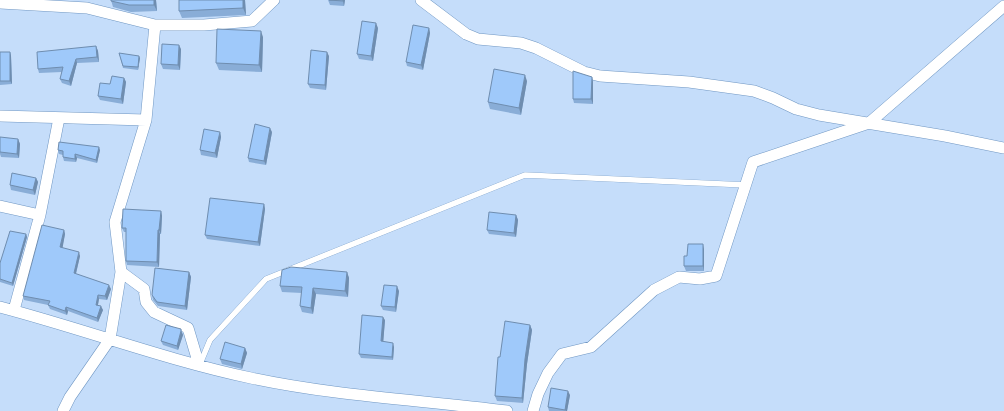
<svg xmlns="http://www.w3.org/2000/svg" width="1004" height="411" viewBox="0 0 1004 411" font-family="Ubuntu,sans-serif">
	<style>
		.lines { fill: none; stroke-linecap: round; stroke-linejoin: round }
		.service-casing { stroke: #7097c3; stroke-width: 6 }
		.minor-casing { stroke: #7097c3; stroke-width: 12 }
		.service { stroke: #fff; stroke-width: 5.5 }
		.minor { stroke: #fff; stroke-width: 11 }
		.wall { fill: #89add7 }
		.shaded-wall { fill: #6f8daf }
		.building { fill: #9fc9fa; stroke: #6f8daf }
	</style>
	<rect width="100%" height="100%" fill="#c5ddfa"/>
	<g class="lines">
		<!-- service casing -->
		<g class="service-casing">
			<path id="service" d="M200 364 210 340 266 279 525 175 746 185"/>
		</g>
		<!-- minor casing -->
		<g class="minor-casing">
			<path id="minor" d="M421 0 466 34 478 39 521 43 536 48 584 72 600 76 689 82 754 91 773 98 796 109 819 115 945 136 1004 148
				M0 3 87 8 155 25H204L252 21 274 0
				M155 25 146 120 115 222 121 272 144 289 146 302 154 312 188 328 199 365
				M0 116 146 120
				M0 206 40 215
				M0 307C84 329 166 360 251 378 335 396 421 400 507 411
				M14 310 40 215 59 118
				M63 411 70 397 110 339 121 272
				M533 411 538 394 548 373 562 354 591 347 654 290 679 277 700 279 716 276 753 162 869 123 1004 6"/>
		</g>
		<!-- service -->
		<use href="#service" class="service"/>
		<!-- minor -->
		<use href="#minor" class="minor"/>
	</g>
	<!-- wall -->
	<path class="wall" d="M111 0H156L157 11 131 12 113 7Z
		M179 0H245L246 15 182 18 179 11Z
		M328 0H345L344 6 330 5Z
		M378 28 373 61 359 59 357 54Z
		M429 28 430 33 423 70 407 66 406 62Z
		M263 37 262 72 219 70 216 63Z
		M96 46 98 51 99 62 77 63 71 86 62 83 60 79 62 72 39 73 38 69Z
		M181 49 180 70 163 69 161 64Z
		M0 52H10L11 56 12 84 0 85Z
		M119 53 140 58 138 70 123 68Z
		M329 56 326 90 310 88 308 84Z
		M592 77 593 82V104L574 103 573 99Z
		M124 78 126 82 123 104 100 100 98 96 110 84Z
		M527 81 521 115 490 109 488 102Z
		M220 132 221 137 217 158 201 155 200 150Z
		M272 132 266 165 249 162 248 158Z
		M18 139 20 144 19 158 1 157 0 154V143Z
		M58 150H100L97 163 77 158 76 162 64 161 63 157V155L59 154Z
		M36 178 38 182 35 195 11 190 10 185Z
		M264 204 265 209 260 246 207 239 205 235Z
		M161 211 162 216 161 234H160L159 267 127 265 126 261V232H124L122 228Z
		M516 215 518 220 516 237 489 234 487 230Z
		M64 230 65 234 62 248 80 256 76 274 111 289 107 300 99 299 98 305 103 310 98 322 68 311 67 315 50 309 48 305 24 300 23 296Z
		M26 234 27 237 13 286 0 282V263Z
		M704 249V271H686L684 266 687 256Z
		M189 272 191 277 187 310 158 306 153 300 152 295Z
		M347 272 349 278 348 297 316 294 313 314 302 312 300 306 302 293 282 292 280 286Z
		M399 291 396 312 383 310 381 306Z
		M385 320 383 342 394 347 393 360 361 358 359 354Z
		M530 325 532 330 527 364 523 403 497 401 495 396 500 357Z
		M181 329 183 335 178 350 163 345 161 341Z
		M245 348 247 353 242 369 222 364 220 359Z
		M570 395 567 411H549L548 407Z"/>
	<!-- shaded-wall -->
	<path class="shaded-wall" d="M154 0H156L157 11 154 5Z
		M243 0H245L246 15 243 8Z
		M343 0H345L344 6 343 1Z
		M376 23 378 28 373 61 371 56Z
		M429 28 430 33 423 70 421 65Z
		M261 31 263 37 262 72 259 65Z
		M179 45 181 49 180 70 178 65Z
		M96 46 98 51 99 62 97 57Z
		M10 52 11 56 12 84 10 81Z
		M327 52 329 56 326 90 325 85Z
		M139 56 140 58 138 70V67Z
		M76 59 77 63 71 86 69 81Z
		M525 75 527 81 521 115 519 108Z
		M592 77 593 82V104L591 99Z
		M124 78 126 82 123 104 121 99Z
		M270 128 272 132 266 165 264 161Z
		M220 132 221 137 217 158 215 153Z
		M18 139 20 144 19 158 17 154Z
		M99 147 100 150 97 163 96 160Z
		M75 154 77 158 76 162 75 159Z
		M36 178 38 182 35 195 33 190Z
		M264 204 265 209 260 246 258 242Z
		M161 211 162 216 161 234 159 230Z
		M516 215 518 220 516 237 514 233Z
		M64 230 65 234 62 251 60 247Z
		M158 230 160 234 159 267 157 262Z
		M26 234 27 237 13 286 12 283Z
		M703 244 704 249V271L703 266Z
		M79 252 80 256 75 277 74 273Z
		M189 272 191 277 187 310 185 306Z
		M347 272 349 278 348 297 345 291Z
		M109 285 111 289 107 300 105 296Z
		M397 286 399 291 396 312 395 307Z
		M313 288 316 294 313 314 311 308Z
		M98 295 99 299 97 309 96 305Z
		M101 306 103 310 98 322 97 318Z
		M66 307 68 311 67 315 65 311Z
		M383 317 385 320 383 345 381 341Z
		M530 325 532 330 527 364 523 403 522 398 525 359Z
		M181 331 183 335 178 350 177 346Z
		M393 343 394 347 393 360 392 357Z
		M245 348 247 353 242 369 241 364Z
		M568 391 570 395 567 411H566L565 410Z"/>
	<!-- building -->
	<path class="building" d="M111 0H154V5H129L111 1Z
		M179 0H243V8L179 11Z
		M329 0H343V1Z
		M362 21 376 23 371 56 357 54Z
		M413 25 429 28 421 65 406 62Z
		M217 29 261 31 259 65 216 63Z
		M162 44 179 45 178 65 161 64Z
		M96 46 97 57 76 59 69 81 60 79 63 67 38 69 37 52Z
		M311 50 327 52 325 85 308 84Z
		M0 52H10V81H0Z
		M119 53 139 56 138 67 123 66Z
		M494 69 525 75 519 108 488 102Z
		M573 71 592 77 591 99H573Z
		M112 76 124 78 121 99 98 96 100 83 110 84Z
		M255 124 270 128 264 161 248 158Z
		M204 129 220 132 215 153 200 150Z
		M0 137 18 139 17 154 0 152Z
		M59 142 99 147 96 160 75 154V159L63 157V151L58 150Z
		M12 173 36 178 33 190 10 185Z
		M210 198 264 204 258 242 205 235Z
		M123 209 161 211 159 230H158L157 262 126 261V228H122Z
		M489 212 516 215 514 233 487 230Z
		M42 225 64 230 60 247 79 252 74 273 109 285 105 296 98 295 96 305 101 306 97 318 66 307 65 311 48 305 50 301 23 296Z
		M10 231 26 234 12 283 0 279V263Z
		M688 244H703V266H684V256H687Z
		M291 267 347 272 345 291 313 288 311 308 300 306 302 287 280 286 282 270Z
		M155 268 189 272 185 306 157 302 152 295Z
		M384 285 397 286 395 307 381 306Z
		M362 315 383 317 381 341 393 343 392 357 359 354Z
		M505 321 530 325 525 359 522 398 495 396 498 357H500Z
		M166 325 181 329V331L177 346 161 341Z
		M225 342 245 348 241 364 220 359Z
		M551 388 568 391 565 410 548 407Z"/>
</svg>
